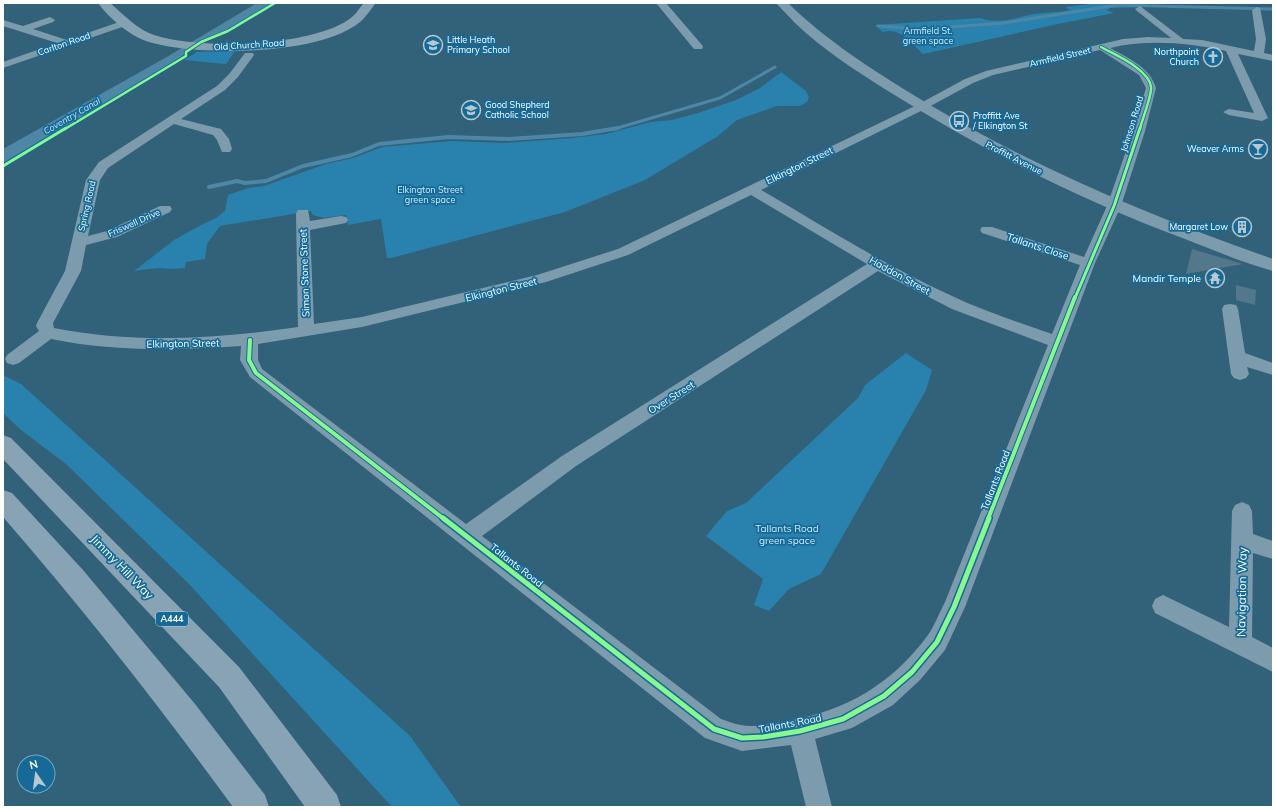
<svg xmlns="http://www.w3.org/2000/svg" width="1276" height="810" viewBox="0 0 1276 810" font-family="Mulish,sans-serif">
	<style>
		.green { fill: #2981ae }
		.water { fill: #4d87a5 }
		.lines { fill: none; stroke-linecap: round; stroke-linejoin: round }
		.stream-far1 { stroke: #4d87a5; stroke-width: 3 }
		.stream { stroke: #4d87a5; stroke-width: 4 }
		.building { fill: #53788b }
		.minor { fill: #7c9cad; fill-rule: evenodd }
		.tertiary { fill: #7c9cad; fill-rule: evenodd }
		.secondary { fill: #83a1b0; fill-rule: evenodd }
		.trunk { fill: #88a4b4; fill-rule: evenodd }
		.cycleway-far3-casing { stroke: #156a97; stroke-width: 4 }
		.cycleway-far2-casing { stroke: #156a97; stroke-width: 5 }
		.cycleway-far1-casing { stroke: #156a97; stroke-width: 6 }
		.cycleway-casing { stroke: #156a97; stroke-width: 8 }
		.cycleway-far3 { stroke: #87f88f; stroke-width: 2.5 }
		.cycleway-far2 { stroke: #87f88f; stroke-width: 3 }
		.cycleway-far1 { stroke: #87f88f; stroke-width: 4 }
		.cycleway { stroke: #87f88f; stroke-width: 5 }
		.labels { text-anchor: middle; stroke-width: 3.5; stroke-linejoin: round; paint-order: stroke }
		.far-park-label { font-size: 9px; fill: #ceedfc; stroke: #156a97 }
		.far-poi-label { font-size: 9px; fill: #fff; stroke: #156a97; text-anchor: start }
		.far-street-label { font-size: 9px; fill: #fff; stroke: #156a97 }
		.far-water-label { font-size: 9px; font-style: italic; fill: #c2e8fa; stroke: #156a97 }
		.shield { fill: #156a97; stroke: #b9d2e0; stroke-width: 1 }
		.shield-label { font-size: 9px; font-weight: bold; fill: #fff }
		.street-label { font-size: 10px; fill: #fff; stroke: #156a97 }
		.poi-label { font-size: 10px; fill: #fff; stroke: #156a97; text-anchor: end }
		.park-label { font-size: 10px; fill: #ceedfc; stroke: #156a97 }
		.near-street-label { font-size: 12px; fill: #fff; stroke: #156a97 }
	</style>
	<rect width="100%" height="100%" fill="#32617a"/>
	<!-- green -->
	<path class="green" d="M1097 3H1147L1152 7 1109 8 1110 9 1106 10 1114 13 1058 24 923 54C912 44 900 27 883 32L875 25 980 18C998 24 1012 19 1029 15 1042 12 1056 13 1070 10L1065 7Z
		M235 51 226 64 184 60 194 54 196 52Z
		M781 72 806 91 809 97 807 102 800 106H777L737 120 718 136 645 180 565 212 391 258H387L381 219 348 225 346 215 324 218 313 215 311 211 220 226 207 244 205 259 186 262 185 268 175 269 158 268 134 271 174 240 201 225 216 218 225 211 228 195 248 188 264 186 326 164 353 158 382 147 452 141 503 143 572 138 606 134 651 122 672 120 698 113 736 100 760 88Z
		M906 353 932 370 926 390 821 574 789 589 769 611 754 605 763 579 706 536 727 511 746 503 858 398 865 385Z
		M3 375 21 384 410 736 461 807H392L189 584 66 464 21 430 3 413Z"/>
	<!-- water -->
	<path class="water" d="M257 3H274C259 12 244 21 229 29 213 37 191 42 182 57L3 164V149L165 58Z"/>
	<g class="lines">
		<!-- stream-far1 -->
		<path class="stream-far1" d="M878 26 923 29 1004 23 1117 5 1273 9
			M614 129 720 98 775 67"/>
		<!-- stream -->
		<path class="stream" d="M209 187 237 181 245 183 266 181 303 166 352 155 379 144 448 137 509 139 582 134 618 128"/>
	</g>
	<!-- building -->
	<path class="building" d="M1192 249 1243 264 1186 274Z
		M1236 285 1256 290 1255 305 1236 300Z"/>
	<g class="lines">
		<!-- minor -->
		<path class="minor" d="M656 3H666L702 45 703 47 702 49H694Z
			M1140 6 1183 39 1202 40 1254 51 1256 39 1252 10 1257 7 1260 8 1266 39 1264 53 1273 55V61L1238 54 1268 118 1262 121 1229 115 1223 112 1229 109 1254 113 1226 51C1189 43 1148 39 1110 48 1128 58 1150 67 1156 88L1145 131 1121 206 1095 263 965 607 945 650 920 680 893 705 852 728 815 739 832 807H806L791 745 742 751 705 738 250 377 240 360 241 346C177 350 114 352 51 339L19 363 13 365 7 363 5 359 7 355 39 331 36 326 37 323 65 271 86 180 99 162 217 86 230 73 245 53H253L254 55 238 77 225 90 181 119 221 129 229 139 232 149 230 152H222L217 140 213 135 174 124 108 168 100 180 88 236 107 231 160 206H170L172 209 170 212 117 237 86 245 81 271 53 323 54 328C134 344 217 339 298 327L296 213 298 210H308L310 221 341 216 346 217 348 220 346 223 310 230 314 324 362 317 537 275 618 249 917 105 965 79 986 71 1123 39 1148 37 1171 38 1137 11 1135 9ZM1100 50 1139 75 1146 88 1133 131 1107 206 1084 257 992 227H982L980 230 982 233 1080 265 1052 334C1018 322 983 311 950 295 884 265 823 226 761 190L925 109 973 83 993 75ZM751 195 867 264 562 456 466 524 262 369 258 360V344L362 327 546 282 628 255ZM878 271 952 309 1048 345 945 602C939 613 935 625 928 635 892 684 846 711 787 721 773 723 755 728 741 725 734 724 728 721 721 719L482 536 576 466Z
			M50 17 55 20 53 22 33 29 67 40 122 21H128L130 23 128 25 3 68V62L57 43 3 26V20L23 26Z
			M1230 304 1236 305 1238 309 1245 353 1273 363V375L1247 367 1249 374 1246 378 1240 380 1234 378 1231 374 1222 309 1224 305Z
			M1242 502 1249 505 1252 511 1253 534 1273 541V559L1253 553 1252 637 1273 648V672L1155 613 1152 606 1155 599 1163 595 1229 627 1232 511 1235 505Z"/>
		<!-- tertiary -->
		<path class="tertiary" d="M776 3H788C828 42 873 70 920 99 1032 167 1150 216 1273 259V271C1243 263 1214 250 1185 239 1080 200 982 150 888 91 855 70 823 50 795 23 789 16 782 10 776 3Z"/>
		<!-- secondary -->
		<path class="secondary" d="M98 3H110C124 15 137 29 154 35 198 50 316 47 352 17 357 13 360 7 364 3H376C371 9 366 17 360 22 319 56 195 57 146 41 129 35 109 18 98 3Z"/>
		<!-- trunk -->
		<path class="trunk" d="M3 435 11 438 239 667 337 795 341 807H305L219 687 3 459Z
			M3 490 12 493 83 570 195 704 265 795 269 807H233C160 707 84 610 3 517Z"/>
		<!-- cycleway-far3 casing -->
		<g class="cycleway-far3-casing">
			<path id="cycleway-far3" d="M1101 47C1115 55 1149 69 1151 87 1152 96 1142 119 1140 129
				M65 129 186 56V52L201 42 228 31 275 3"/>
		</g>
		<!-- cycleway-far2 casing -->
		<g class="cycleway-far2-casing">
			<path id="cycleway-far2" d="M3 166 66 128
				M1075 298 1114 206 1140 128"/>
		</g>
		<!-- cycleway-far1 casing -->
		<g class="cycleway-far1-casing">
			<path id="cycleway-far1" d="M250 340 249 360 256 373 444 519
				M988 519 1075 297"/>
		</g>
		<!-- cycleway casing -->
		<g class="cycleway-casing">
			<path id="cycleway" d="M443 518 714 729 742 738 763 737 800 731 843 719 884 696 912 672 937 642 954 607 989 518"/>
		</g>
		<!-- cycleway-far3 -->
		<use href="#cycleway-far3" class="cycleway-far3"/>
		<!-- cycleway-far2 -->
		<use href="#cycleway-far2" class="cycleway-far2"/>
		<!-- cycleway-far1 -->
		<use href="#cycleway-far1" class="cycleway-far1"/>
		<!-- cycleway -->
		<use href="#cycleway" class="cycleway"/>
	</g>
	<!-- icons -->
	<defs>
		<g id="school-ring" transform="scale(1)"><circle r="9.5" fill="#156a97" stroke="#b7c8d0" stroke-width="1.5"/><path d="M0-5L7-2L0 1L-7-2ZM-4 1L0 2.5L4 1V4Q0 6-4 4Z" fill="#b7c8d0"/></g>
		<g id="church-ring" transform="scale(1)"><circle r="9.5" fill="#156a97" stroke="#b7c8d0" stroke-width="1.5"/><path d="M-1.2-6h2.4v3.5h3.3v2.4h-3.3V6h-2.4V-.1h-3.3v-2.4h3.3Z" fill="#b7c8d0"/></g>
		<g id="bus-ring" transform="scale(1)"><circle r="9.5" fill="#156a97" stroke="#b7c8d0" stroke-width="1.5"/><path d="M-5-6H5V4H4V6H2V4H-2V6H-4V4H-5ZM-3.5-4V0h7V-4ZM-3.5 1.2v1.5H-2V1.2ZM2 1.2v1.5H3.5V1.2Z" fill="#b7c8d0"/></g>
		<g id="bar-ring" transform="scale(1)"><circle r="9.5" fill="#156a97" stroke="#b7c8d0" stroke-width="1.5"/><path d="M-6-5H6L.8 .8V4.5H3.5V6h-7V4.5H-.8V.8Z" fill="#b7c8d0"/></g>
		<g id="building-ring" transform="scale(1)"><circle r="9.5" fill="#156a97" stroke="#b7c8d0" stroke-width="1.5"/><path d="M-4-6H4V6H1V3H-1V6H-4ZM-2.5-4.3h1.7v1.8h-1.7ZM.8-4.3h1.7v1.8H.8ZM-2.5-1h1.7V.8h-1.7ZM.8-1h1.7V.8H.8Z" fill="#b7c8d0"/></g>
		<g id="temple-ring" transform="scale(1)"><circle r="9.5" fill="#156a97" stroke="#b7c8d0" stroke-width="1.5"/><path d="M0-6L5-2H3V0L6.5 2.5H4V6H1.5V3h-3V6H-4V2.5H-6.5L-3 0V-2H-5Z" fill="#b7c8d0"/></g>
	</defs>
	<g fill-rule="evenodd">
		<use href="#school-ring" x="433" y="45"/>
		<use href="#church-ring" x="1213" y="57"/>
		<use href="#school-ring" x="471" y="110"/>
		<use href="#bus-ring" x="959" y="121"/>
		<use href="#bar-ring" x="1258" y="149"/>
		<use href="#building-ring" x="1242" y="227"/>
		<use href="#temple-ring" x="1215" y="278"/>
	</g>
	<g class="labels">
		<!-- far-park labels -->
		<g class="far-park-label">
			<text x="928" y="34">Armfield St.<tspan x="928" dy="10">green space</tspan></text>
			<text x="430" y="193">Elkington Street<tspan x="430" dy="10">green space</tspan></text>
		</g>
		<!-- far-poi labels -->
		<g class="far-poi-label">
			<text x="447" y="43">Little Heath<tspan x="447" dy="10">Primary School</tspan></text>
			<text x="1199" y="55" text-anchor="end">Northpoint<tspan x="1199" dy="10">Church</tspan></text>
			<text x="485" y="108">Good Shepherd<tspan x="485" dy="10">Catholic School</tspan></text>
			<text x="973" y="119">Proffitt Ave<tspan x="973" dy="10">/ Elkington St</tspan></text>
			<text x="1244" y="152" text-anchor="end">Weaver Arms</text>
			<text x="1228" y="230" text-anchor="end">Margaret Low</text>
		</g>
		<!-- far-street labels -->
		<g class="far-street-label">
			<text transform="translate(64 44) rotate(-19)" y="3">Carlton Road</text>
			<text transform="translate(249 45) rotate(-4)" y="3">Old Church Road</text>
			<text transform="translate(1060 57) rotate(-13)" y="3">Armfield Street</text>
			<text transform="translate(1132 124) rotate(-73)" y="3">Johnson Road</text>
			<text transform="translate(1014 158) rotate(27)" y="3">Proffitt Avenue</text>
			<text transform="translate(87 206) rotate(-77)" y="3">Spring Road</text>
			<text transform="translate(134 223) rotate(-24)" y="3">Friswell Drive</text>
		</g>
		<!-- far-water labels -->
		<g class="far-water-label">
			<text transform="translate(72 116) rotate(-30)" y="3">Coventry Canal</text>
		</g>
		<!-- shield labels -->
		<rect class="shield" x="156" y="612" width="32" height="14" rx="3"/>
		<g class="shield-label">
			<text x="172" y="622">A444</text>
		</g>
		<!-- street labels -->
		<g class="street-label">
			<text transform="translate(799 165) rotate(-26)" y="4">Elkington Street</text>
			<text transform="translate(1038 246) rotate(18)" y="4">Tallants Close</text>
			<text transform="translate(304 273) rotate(-92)" y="4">Simon Stone Street</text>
			<text transform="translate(900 275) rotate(29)" y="4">Haddon Street</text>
			<text transform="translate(501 289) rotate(-14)" y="4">Elkington Street</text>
			<text transform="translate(183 343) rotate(-1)" y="4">Elkington Street</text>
			<text transform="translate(671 397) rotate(-32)" y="4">Over Street</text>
			<text transform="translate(995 480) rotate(-69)" y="4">Tallants Road</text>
			<text transform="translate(517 565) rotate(38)" y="4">Tallants Road</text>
			<text transform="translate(790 723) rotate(-11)" y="4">Tallants Road</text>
		</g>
		<!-- poi labels -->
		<g class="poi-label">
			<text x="1201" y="282">Mandir Temple</text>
		</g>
		<!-- park labels -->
		<g class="park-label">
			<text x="787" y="532">Tallants Road<tspan x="787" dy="12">green space</tspan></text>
		</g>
		<!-- near-street labels -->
		<g class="near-street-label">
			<text transform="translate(122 567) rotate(46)" y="4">Jimmy Hill Way</text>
			<text transform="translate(1242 592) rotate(-89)" y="4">Navigation Way</text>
		</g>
	</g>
	<!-- border -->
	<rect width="1276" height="810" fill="none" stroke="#ffffff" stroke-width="8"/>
	<!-- north arrow -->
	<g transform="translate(36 774) rotate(346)"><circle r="19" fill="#156a97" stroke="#73a6c1"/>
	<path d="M0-3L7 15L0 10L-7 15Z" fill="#b7c8d0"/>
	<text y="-6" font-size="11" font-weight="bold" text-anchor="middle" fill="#ffffff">N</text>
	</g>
</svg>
